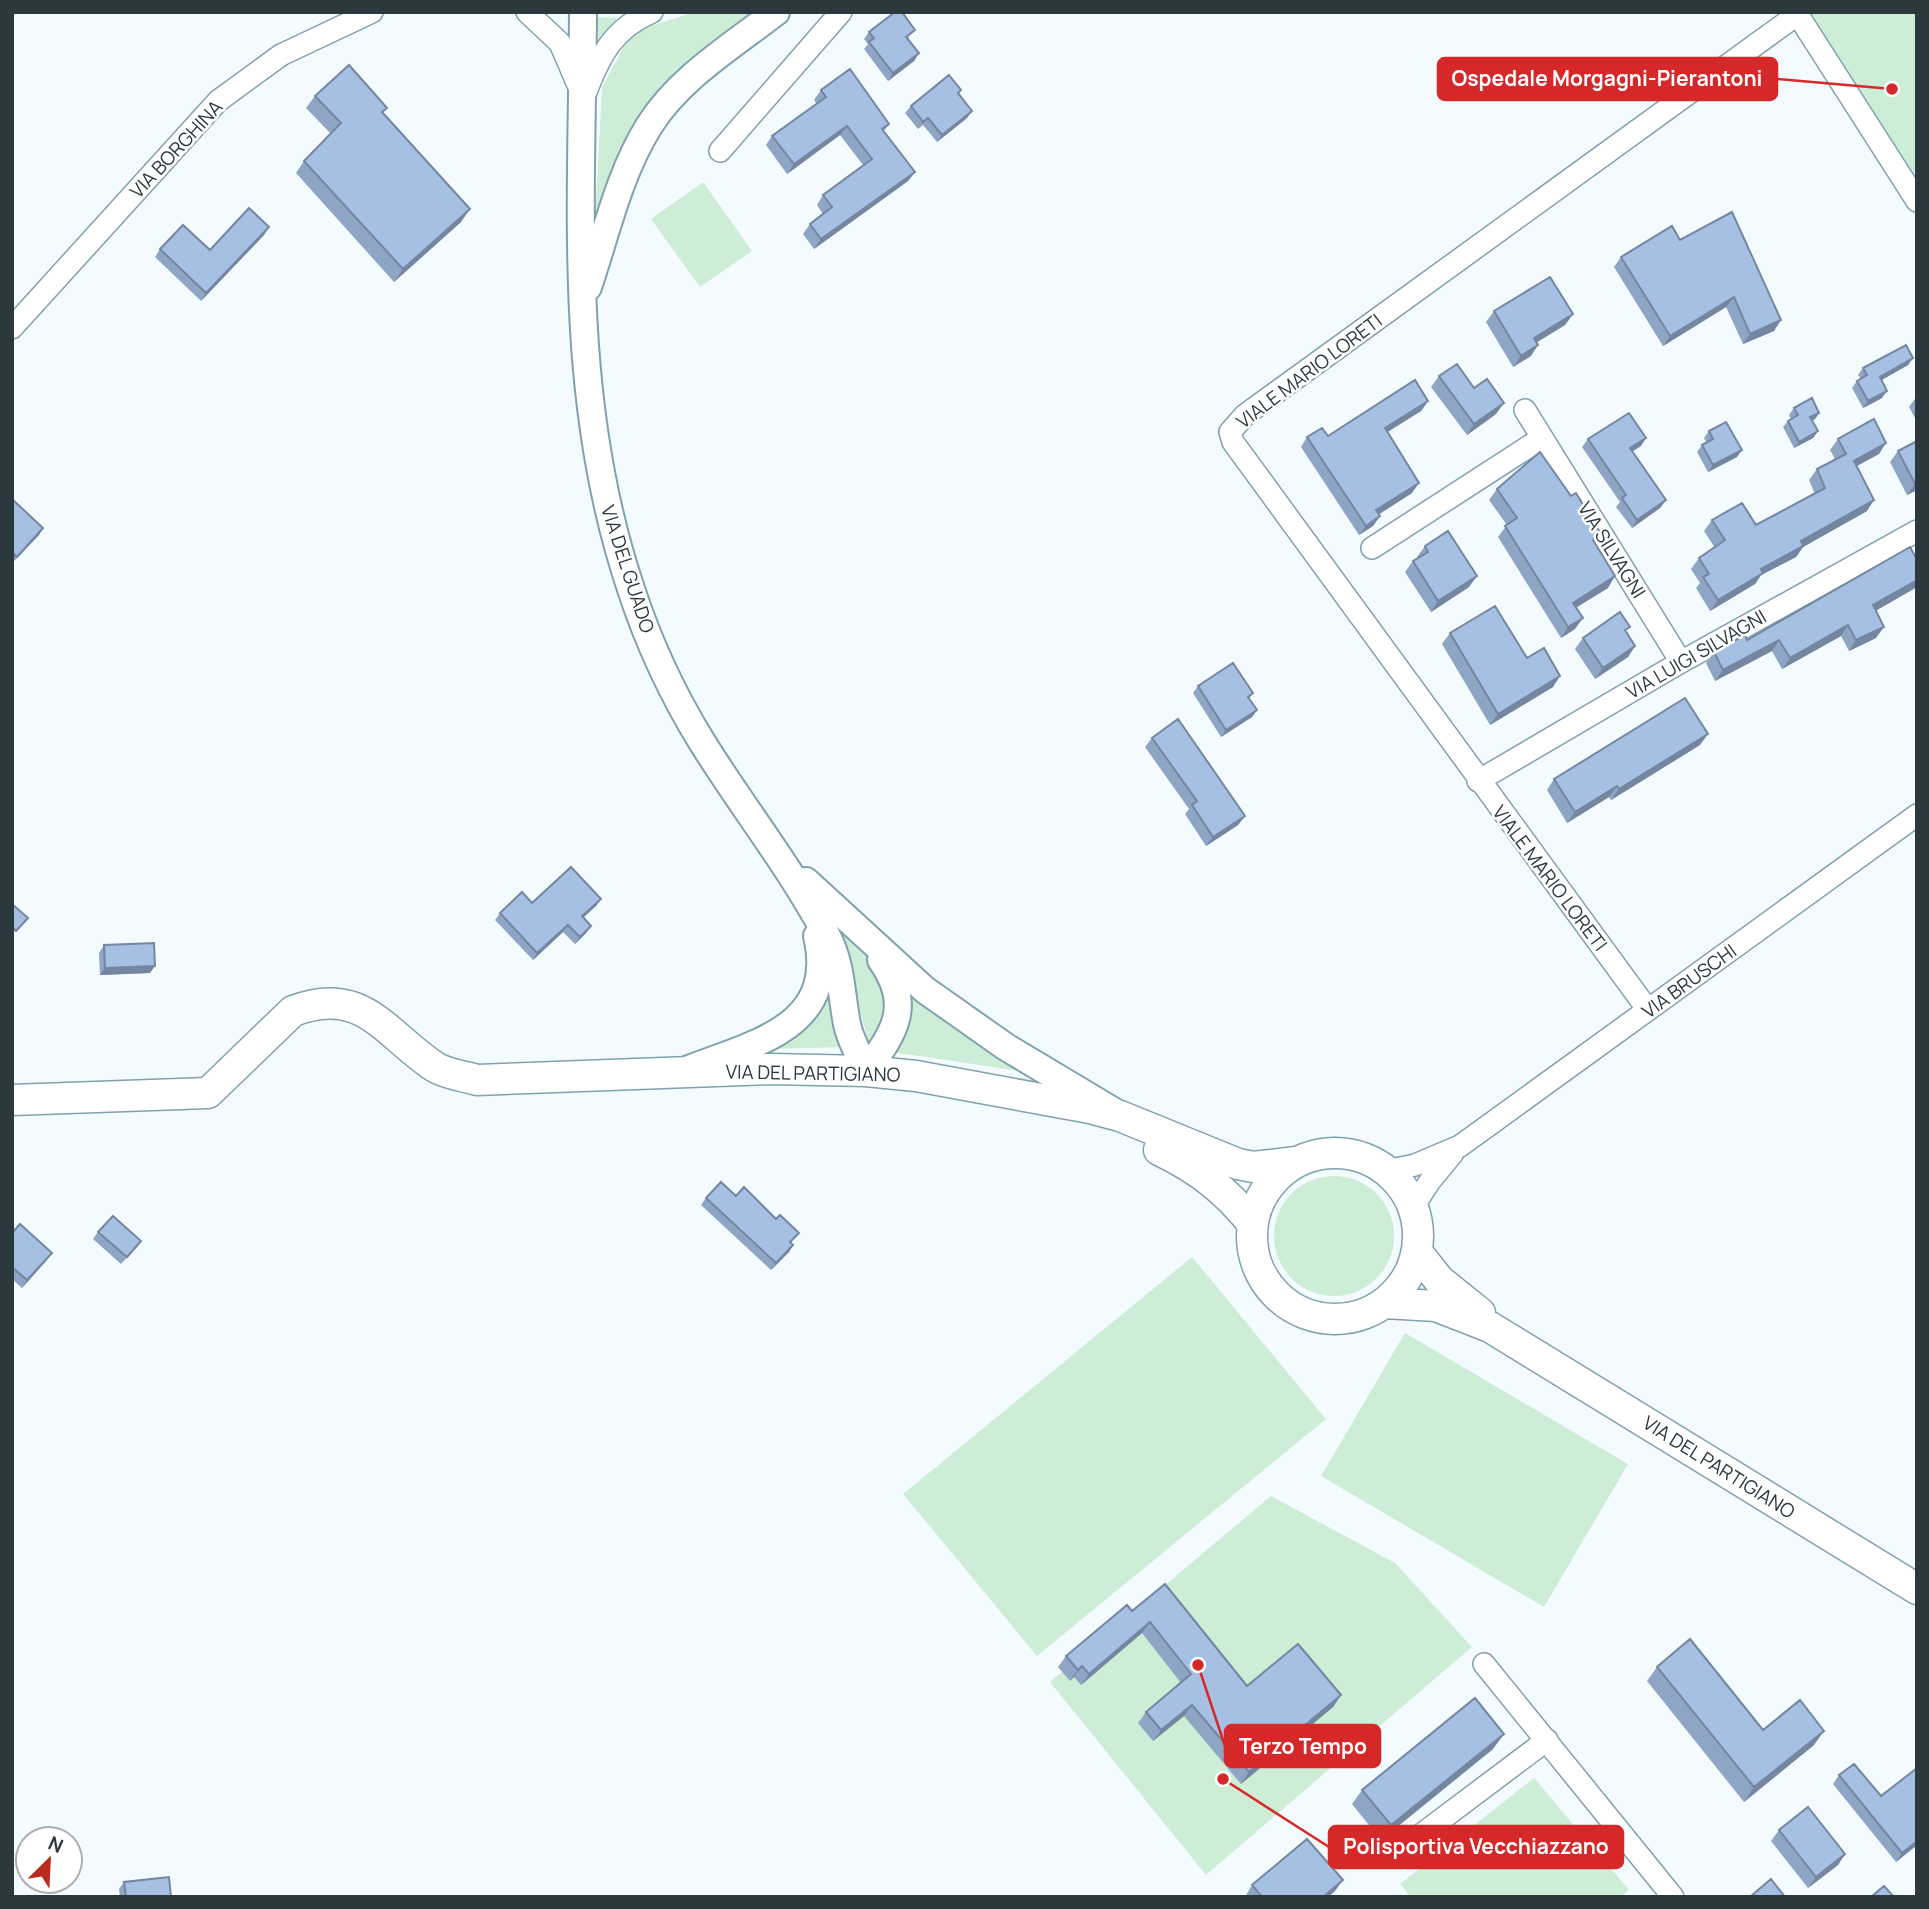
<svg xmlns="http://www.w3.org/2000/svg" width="1929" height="1909" viewBox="0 0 1929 1909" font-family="Manrope,sans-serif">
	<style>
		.green { fill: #ceedd7 }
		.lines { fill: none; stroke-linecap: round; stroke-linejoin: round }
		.minor-casing { stroke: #80a1ae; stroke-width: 24 }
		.tertiary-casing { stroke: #80a1ae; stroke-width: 30 }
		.secondary-casing { stroke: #80a1ae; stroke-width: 33 }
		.minor { stroke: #fff; stroke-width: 21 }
		.tertiary { stroke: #fff; stroke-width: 26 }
		.secondary { stroke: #fff; stroke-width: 30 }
		.wall { fill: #8fa5c4 }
		.shaded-wall { fill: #7486a0 }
		.building { fill: #a6c0e4; stroke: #7486a0; stroke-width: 2 }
		.labels { text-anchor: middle; stroke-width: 5; stroke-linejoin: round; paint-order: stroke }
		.street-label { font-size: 19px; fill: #2b393e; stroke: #fff }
		.leader { fill: none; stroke: #d62828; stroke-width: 2.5 }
		.callout-dot { fill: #d62828; stroke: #fff; stroke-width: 2.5 }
		.callout { fill: #d62828; stroke: #d62828; stroke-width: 2.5 }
		.callout-label { font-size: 21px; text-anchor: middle; font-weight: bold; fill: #fff }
	</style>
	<rect width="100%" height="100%" fill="#f4fbfe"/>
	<!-- green -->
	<path class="green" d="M695 12H759L637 126 595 221 602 87 632 32Z
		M1809 12H1917V181Z
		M598 17 617 18 598 44Z
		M703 182 752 251 700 287 651 219Z
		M828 914 882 969 890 1017 871 1050 847 964Z
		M832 971 847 1047 766 1049Z
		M904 980 1033 1073 892 1052Z
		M1274 1236a60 60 0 1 1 120 0a60 60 0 1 1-120 0Z
		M1192 1257 1326 1419 1037 1656 903 1494Z
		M1405 1333 1628 1464 1544 1607 1321 1476Z
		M1271 1496 1395 1563 1472 1647 1206 1875 1050 1682Z
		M1534 1778 1629 1890 1620 1897H1411L1400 1884Z"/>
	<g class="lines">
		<!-- minor casing -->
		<g class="minor-casing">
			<path id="minor" d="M527 12 560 43 578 85
				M1796 12 1917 201
				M586 92C600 55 614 28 652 12
				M720 151 841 12
				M12 328 218 101 281 55 372 12
				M1525 410 1681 662
				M1372 548 1542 438
				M1478 781 1681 662 1917 531
				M1648 1010 1233 442 1230 432 1245 415 1798 14
				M1387 1171 1415 1165 1460 1146 1917 815
				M1413 1207 1430 1181 1453 1153
				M1484 1664 1673 1897
				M1402 1849 1547 1740"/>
		</g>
		<!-- tertiary casing -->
		<g class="tertiary-casing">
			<path id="tertiary" d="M583 12C582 209 567 399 631 589 648 641 673 695 702 742 743 808 791 868 827 936 842 965 841 994 847 1024 850 1040 860 1056 866 1071
				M588 287C606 234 619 174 649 126 679 78 732 46 776 12
				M806 881 925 990 1006 1047 1113 1111
				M689 1069C755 1043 838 1027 817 936
				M866 1071C895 1032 913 1005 881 960"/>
		</g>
		<!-- secondary casing -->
		<g class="secondary-casing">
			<path id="secondary" d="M12 1100 208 1093 293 1011C363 984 385 1034 435 1067 446 1074 464 1076 477 1080L771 1069 866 1071 916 1076 1090 1108 1120 1116 1238 1164 1253 1167 1296 1162
				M1159 1150C1197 1168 1226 1190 1252 1223
				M1252 1236a83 83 0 1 1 166 0a83 83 0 1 1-166 0Z
				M1417 1252 1439 1280 1480 1313
				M1385 1303 1436 1306 1490 1327 1917 1589"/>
		</g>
		<!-- minor -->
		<use href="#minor" class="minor"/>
		<!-- tertiary -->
		<use href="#tertiary" class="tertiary"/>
		<!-- secondary -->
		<use href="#secondary" class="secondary"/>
	</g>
	<!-- wall -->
	<path class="wall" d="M869 32 910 37 908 39 919 53 914 61 888 81 864 49 868 44 864 39Z
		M821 90 889 124 884 131 915 172 908 181 814 249 803 234 810 224 823 214 817 205 823 195 863 165 840 135 787 174 766 145 772 136 817 104 814 100Z
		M958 94 967 118 937 142 923 125 918 129 905 113 911 106Z
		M315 96 387 108 383 113 461 222 394 282 296 173 304 161 331 134 306 108Z
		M264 235 201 301 155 257 160 249 210 250Z
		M1680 240 1774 331 1743 344 1726 307 1663 346 1614 267 1621 257Z
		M1494 311 1573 314 1565 325 1537 342 1531 356 1513 367 1486 322Z
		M1913 358 1908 365 1881 380 1882 398 1863 408 1852 388 1857 381 1861 379 1858 375 1863 368Z
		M1439 376 1474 388 1496 414 1467 435 1431 387Z
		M1917 396V422L1909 407Z
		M1428 401 1421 411 1387 432 1412 493 1379 514 1380 516 1373 526 1359 535 1301 447 1307 437 1328 436Z
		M1794 408 1819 413 1815 419 1812 421 1818 431 1813 438 1794 448 1783 427 1788 421 1791 419 1789 415Z
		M1709 431 1737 457 1708 472 1697 452 1702 445 1706 442 1704 438Z
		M1588 439 1641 446 1632 451 1666 500 1660 508 1632 528 1616 507 1620 502 1582 447Z
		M1838 439 1879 454 1856 466 1867 511 1803 547 1796 557 1761 575 1755 584 1710 611 1696 588 1700 583 1691 569 1699 558 1715 548 1704 531 1712 520 1756 525 1815 494 1809 480 1817 469 1835 459 1830 450Z
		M1917 441V490L1907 495 1890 462 1898 451Z
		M1497 489 1571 496 1601 534 1595 543 1608 588 1576 607 1575 629 1561 638 1498 537 1507 525 1489 500Z
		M12 499 39 535 12 563Z
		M1425 546 1469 587 1431 612 1405 572 1413 561 1417 558V557Z
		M1917 555V587L1875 611 1876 638 1849 651 1841 636 1782 669 1772 651 1715 681 1706 663 1714 652 1747 640Z
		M1626 632 1635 646 1628 657 1595 679 1575 649 1583 638Z
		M1450 633 1553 687 1490 725 1442 644Z
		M1198 686 1253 693 1249 699 1257 710 1252 717 1221 737 1193 693Z
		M1152 738 1245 816 1238 825 1206 846 1185 814 1189 809 1145 747Z
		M1700 745 1611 800 1609 797 1567 823 1547 790 1554 779Z
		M601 899 596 906 583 918 591 926 586 933 575 944 563 932 533 960 495 920 500 913 532 903Z
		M104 945 150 973 100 975 99 953Z
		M736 1196 793 1245 789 1252 771 1270 701 1205 706 1198Z
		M98 1232 136 1248 121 1264 93 1239Z
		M12 1233 46 1261 22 1288 12 1279Z
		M1165 1584 1247 1686 1341 1695 1333 1707 1241 1784 1184 1716 1153 1741 1138 1723 1146 1712 1181 1683 1142 1633 1081 1685 1074 1677 1070 1681 1058 1667 1066 1656 1132 1611Z
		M1657 1667 1763 1730 1814 1745 1744 1802 1647 1681Z
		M1493 1749 1381 1840 1352 1804 1362 1790Z
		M1917 1768V1845L1896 1862 1833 1784 1839 1775 1881 1796Z
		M1779 1830 1845 1854 1838 1865 1808 1888 1771 1841Z
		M124 1882 171 1897H120L119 1889Z
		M1252 1885 1335 1891 1328 1897H1245Z"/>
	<!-- shaded-wall -->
	<path class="shaded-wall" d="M919 53 914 61 888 81 893 73Z
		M972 111 967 118 937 142 942 135Z
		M847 126 840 135 787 174 794 164Z
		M915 172 908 181 814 249 821 239Z
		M470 209 461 222 394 282 403 269Z
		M269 227 264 235 201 301 206 293Z
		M1734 297 1726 307 1663 346 1670 336Z
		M1573 314 1565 325 1526 349 1534 338Z
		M1781 320 1774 331 1743 344 1750 334Z
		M1538 345 1531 356 1513 367 1521 356Z
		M1913 358 1908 365 1875 384 1880 377Z
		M1887 391 1882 398 1863 408 1868 401Z
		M1428 401 1421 411 1378 438 1385 428Z
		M1504 403 1496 414 1467 435 1474 424Z
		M1819 413 1815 419 1805 424 1810 417Z
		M1818 431 1813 438 1794 448 1799 442Z
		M1646 438 1641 446 1624 457 1630 448Z
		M1886 443 1879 454 1846 472 1854 461Z
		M1742 450 1737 457 1708 472 1713 465Z
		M1419 483 1412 493 1370 520 1376 510Z
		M1917 483V490L1907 495 1915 484Z
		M1666 500 1660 508 1632 528 1637 520Z
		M1874 500 1867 511 1803 547 1796 557 1761 575 1755 584 1710 611 1718 600 1761 569 1801 541Z
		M1380 516 1373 526 1359 535 1366 526Z
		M43 528 39 535 12 563 17 557Z
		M1477 576 1469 587 1431 612 1438 601Z
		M1615 576 1608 588 1566 614 1573 603Z
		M1917 580V587L1865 617 1873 605Z
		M1583 618 1575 629 1561 638 1568 627Z
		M1848 625 1841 636 1782 669 1790 658Z
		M1884 627 1876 638 1849 651 1856 640Z
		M1779 640 1772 651 1715 681 1723 670Z
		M1635 646 1628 657 1595 679 1603 668Z
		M1560 676 1553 687 1490 725 1498 714Z
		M1257 710 1252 717 1221 737 1226 730Z
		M1708 734 1700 745 1611 800 1619 789Z
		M1617 786 1609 797 1567 823 1575 812Z
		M1245 816 1238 825 1206 846 1213 837Z
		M601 899 596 906 577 923 582 916Z
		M568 925 563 932 533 960 537 953Z
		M591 926 586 933 575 944 580 937Z
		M155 966 150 973 100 975 105 968Z
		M793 1245 789 1252 771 1270 776 1263Z
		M52 1253 46 1261 22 1288 27 1280Z
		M1150 1622 1142 1633 1081 1685 1089 1674Z
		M1082 1666 1074 1677 1070 1681 1078 1670Z
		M1341 1695 1333 1707 1241 1784 1249 1772Z
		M1192 1705 1184 1716 1153 1741 1161 1730Z
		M1824 1731 1814 1745 1744 1802 1754 1787Z
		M1504 1734 1493 1749 1381 1840 1391 1825Z
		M1917 1841V1845L1896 1862 1902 1853Z
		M1845 1854 1838 1865 1808 1888 1816 1877Z
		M1343 1880 1335 1891 1328 1897H1323Z"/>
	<!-- building -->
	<path class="building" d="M895 12H902L915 30 906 37 919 53 893 73 869 42 874 38 869 32Z
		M349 65 387 108 382 112 470 209 403 269 304 161 341 123 315 96Z
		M850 69 889 124 882 129 915 172 821 239 810 224 832 207 823 195 872 159 847 126 794 164 772 136 826 97 821 90Z
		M949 75 961 90 958 93 972 111 942 135 928 118 923 122 911 106Z
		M249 208 269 227 206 293 160 249 183 225 210 250Z
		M1732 212 1781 320 1750 334 1734 297 1670 336 1621 257 1672 226 1680 240Z
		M1550 277 1573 314 1534 338 1538 345 1521 356 1494 311Z
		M1906 345 1913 358 1880 377 1887 391 1868 401 1857 381 1867 375 1863 368Z
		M1457 364 1474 388 1487 379 1504 403 1474 424 1439 376Z
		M1415 380 1428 401 1385 428 1419 483 1376 510 1380 516 1366 526 1307 437 1322 428 1328 436Z
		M1812 398 1819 413 1810 417 1818 431 1799 442 1788 421 1798 415 1794 408Z
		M1629 413 1646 438 1630 448 1666 500 1637 520 1622 498 1626 495 1588 439Z
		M1874 419 1886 443 1854 461 1874 500 1801 541 1803 546 1761 569 1763 573 1718 600 1703 577 1709 574 1699 558 1725 540 1712 520 1742 503 1756 525 1825 488 1817 469 1846 454 1838 439Z
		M1726 422 1742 450 1713 465 1702 445 1713 439 1709 431Z
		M1917 441V483L1915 484 1898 451Z
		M1540 452 1571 496 1576 493 1601 534 1593 540 1615 576 1573 603 1583 618 1568 627 1505 526 1517 518 1497 489Z
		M12 499 43 528 17 557 12 552Z
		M1448 531 1477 576 1438 601 1413 561 1428 552 1425 546Z
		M1910 547 1915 556 1917 555V580L1873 605 1884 627 1856 640 1848 625 1790 658 1779 640 1723 670 1714 652 1745 635 1747 640Z
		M1495 606 1527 658 1544 648 1560 676 1498 714 1450 633Z
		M1620 612 1630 627 1625 630 1635 646 1603 668 1583 638Z
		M1233 663 1253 693 1248 697 1257 710 1226 730 1198 686Z
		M1685 698 1708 734 1619 789 1617 786 1575 812 1554 779Z
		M1178 719 1245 816 1213 837 1192 805 1197 801 1152 738Z
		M571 867 601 899 582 916 591 926 580 937 568 925 537 953 500 913 522 892 532 903Z
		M12 904 28 918 16 931 12 927Z
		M154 943 155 966 105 968 104 945Z
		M721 1182 736 1196 744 1187 776 1219 780 1215 799 1233 790 1242 793 1245 776 1263 706 1198Z
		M113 1216 141 1241 127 1257 98 1232Z
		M20 1224 52 1253 27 1280 12 1267V1233Z
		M1165 1584 1247 1686 1298 1644 1341 1695 1249 1772 1192 1705 1161 1730 1146 1712 1191 1674 1150 1622 1089 1674 1082 1666 1078 1670 1066 1656 1127 1605 1132 1611Z
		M1690 1639 1763 1730 1800 1700 1824 1731 1754 1787 1657 1667Z
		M1475 1698 1504 1734 1391 1825 1362 1790Z
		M1854 1764 1881 1796 1917 1768V1841L1902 1853 1839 1775Z
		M1808 1807 1845 1854 1816 1877 1779 1830Z
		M1307 1839 1343 1880 1323 1897H1262L1252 1885Z
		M169 1877 171 1897H126L124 1882Z
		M1771 1879 1785 1897H1752L1751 1896Z
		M1884 1886 1894 1897H1871Z"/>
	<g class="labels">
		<!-- street labels -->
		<g class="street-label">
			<text transform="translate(176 149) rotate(-47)" y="7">VIA BORGHINA</text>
			<text transform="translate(1309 371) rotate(-37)" y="7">VIALE MARIO LORETI</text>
			<text transform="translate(1612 550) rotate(58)" y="7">VIA SILVAGNI</text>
			<text transform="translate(628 569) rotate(72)" y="7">VIA DEL GUADO</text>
			<text transform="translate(1696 654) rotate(-30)" y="7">VIA LUIGI SILVAGNI</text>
			<text transform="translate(1550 878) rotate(53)" y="7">VIALE MARIO LORETI</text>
			<text transform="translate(1689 981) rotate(-36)" y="7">VIA BRUSCHI</text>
			<text transform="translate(813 1073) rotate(1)" y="7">VIA DEL PARTIGIANO</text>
			<text transform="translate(1719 1467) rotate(32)" y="7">VIA DEL PARTIGIANO</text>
		</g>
	</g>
	<!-- callouts -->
	<path class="leader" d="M1892 89L1777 79M1198 1665L1225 1746M1223 1779L1329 1847"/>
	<g class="callout-dot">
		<circle cx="1892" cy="89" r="7"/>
		<circle cx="1198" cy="1665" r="7"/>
		<circle cx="1223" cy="1779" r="7"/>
	</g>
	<g class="callout">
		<rect x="1438" y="58" width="339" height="42" rx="7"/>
		<rect x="1225" y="1725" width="155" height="42" rx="7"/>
		<rect x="1329" y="1826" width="294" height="42" rx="7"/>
	</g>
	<g class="callout-label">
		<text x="1607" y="86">Ospedale Morgagni-Pierantoni</text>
		<text x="1303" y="1754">Terzo Tempo</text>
		<text x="1476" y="1854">Polisportiva Vecchiazzano</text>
	</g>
	<!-- border -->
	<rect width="1929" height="1909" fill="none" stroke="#2b393e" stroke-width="28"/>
	<!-- north arrow -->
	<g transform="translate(49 1860) rotate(24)"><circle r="33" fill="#ffffff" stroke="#aab0b2" stroke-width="2"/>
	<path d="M0-5L12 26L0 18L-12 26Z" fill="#b92c1b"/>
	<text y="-10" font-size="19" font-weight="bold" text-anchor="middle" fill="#2b393e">N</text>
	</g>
</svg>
